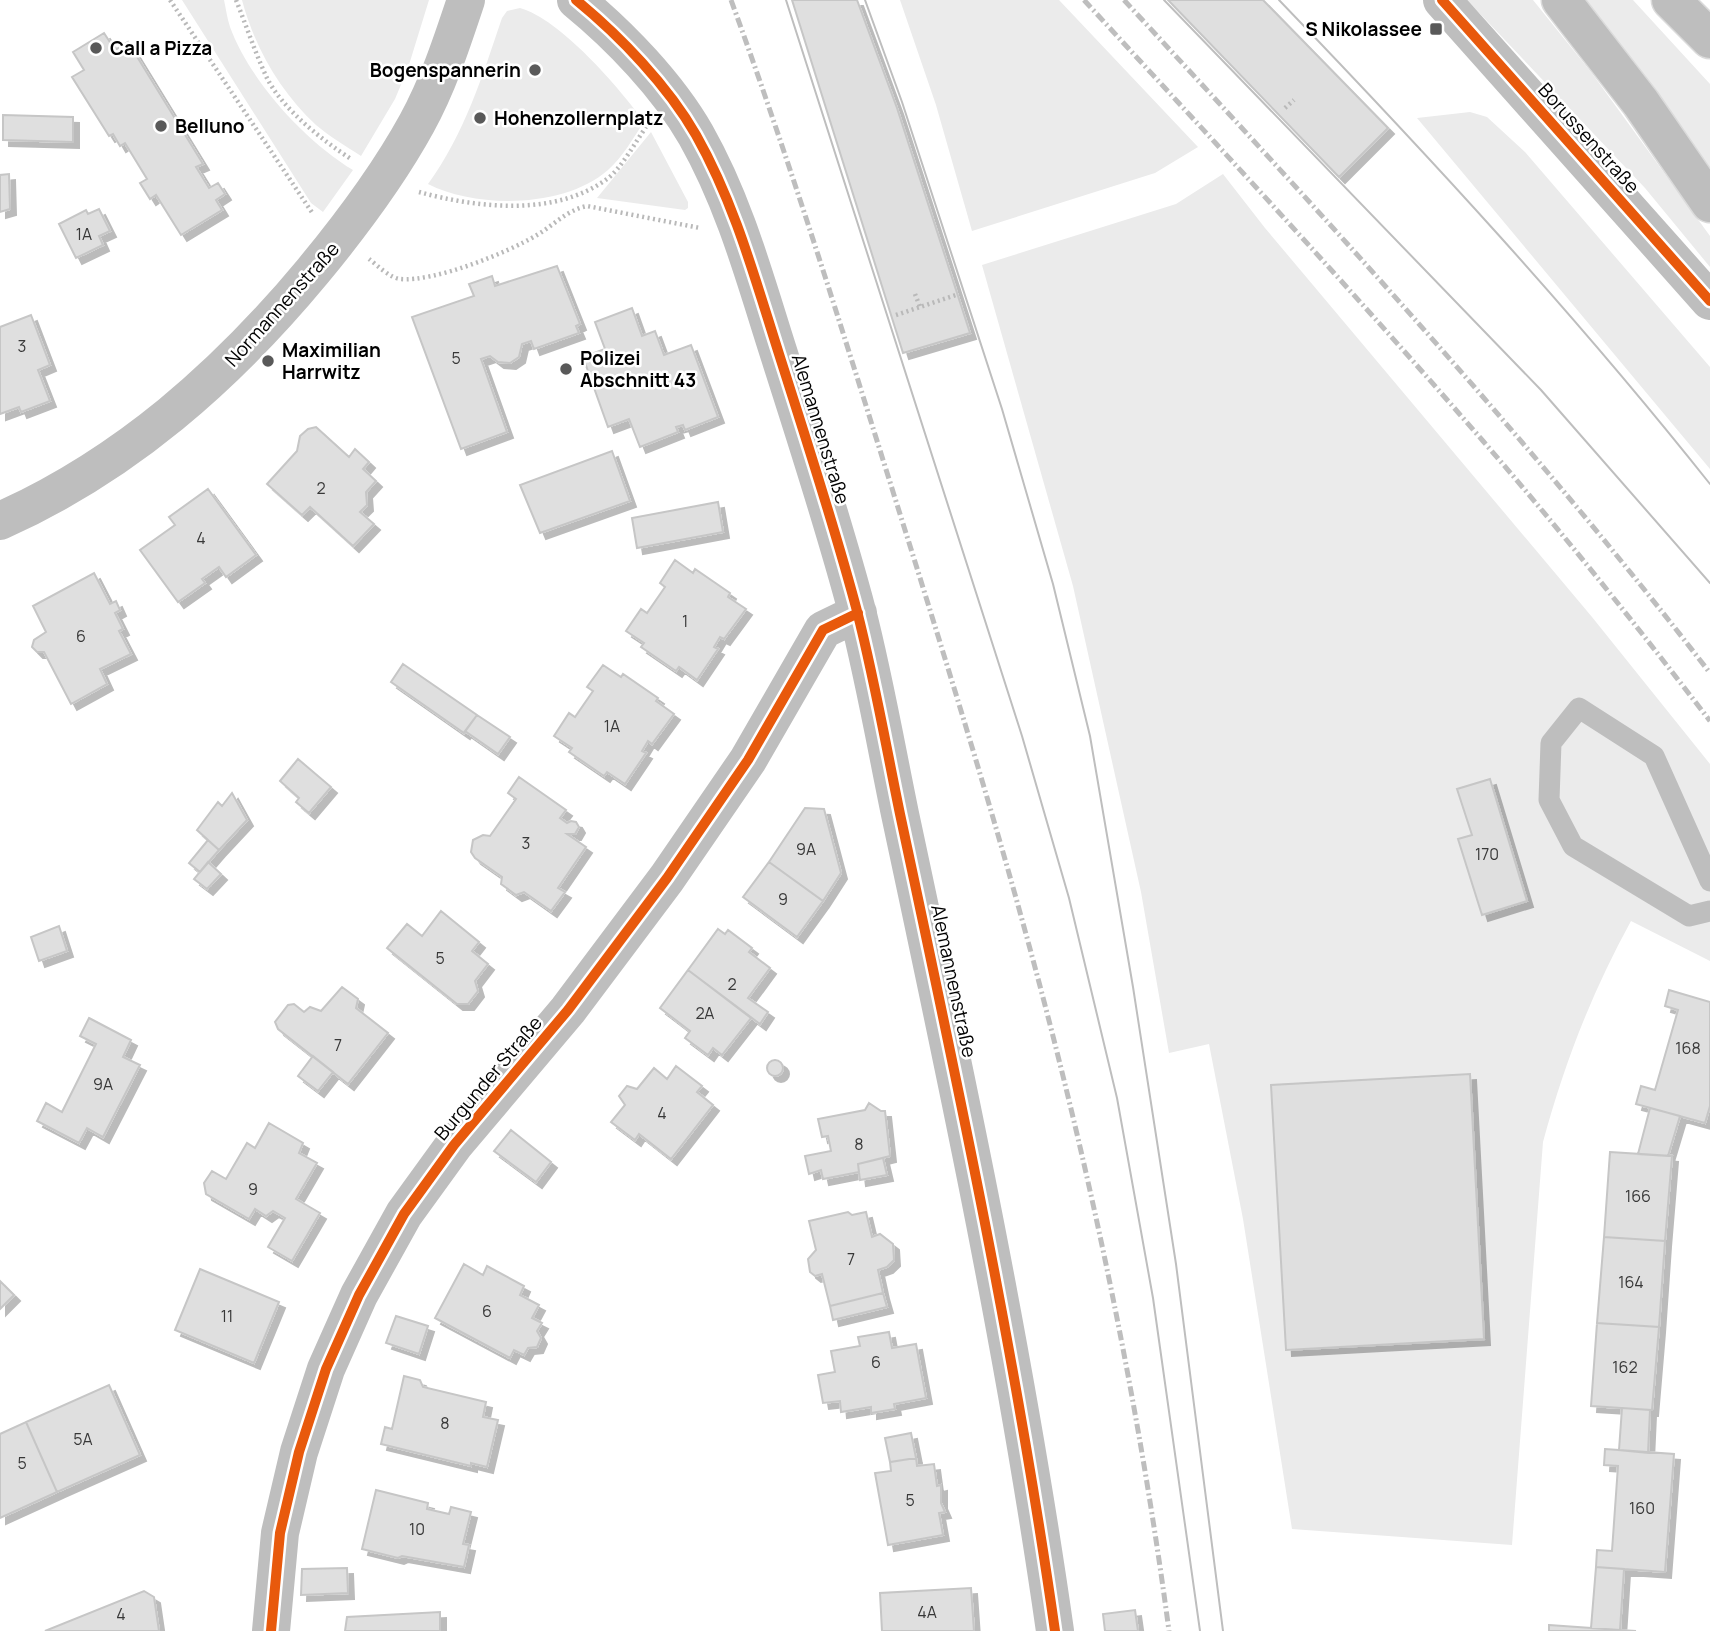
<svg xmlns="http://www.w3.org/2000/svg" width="1710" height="1631" viewBox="0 0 1710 1631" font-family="Manrope,sans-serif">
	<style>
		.green { fill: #ebebeb }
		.building { fill: #dfdfdf; stroke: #c6c6c6; stroke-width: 2; filter: url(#shadow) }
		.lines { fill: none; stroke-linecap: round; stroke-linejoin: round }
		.motorway-casing { stroke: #dbdbdb; stroke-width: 41 }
		.path { stroke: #b9b9b9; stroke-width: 4.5; stroke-dasharray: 2 3.5; stroke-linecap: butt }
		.service { stroke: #bebebe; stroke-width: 21 }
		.minor { stroke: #bebebe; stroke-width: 38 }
		.motorway { stroke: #bebebe; stroke-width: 38 }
		.tram { stroke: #bebebe; stroke-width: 2 }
		.rail { stroke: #bebebe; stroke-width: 5; stroke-dasharray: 10 3.5 2 3.5; stroke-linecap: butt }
		.cycleway-casing { stroke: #fff; stroke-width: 15 }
		.cycleway { stroke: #e8590c; stroke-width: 10 }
		.poi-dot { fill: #595959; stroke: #fff; stroke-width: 2.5 }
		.labels { text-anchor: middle; stroke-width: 5; stroke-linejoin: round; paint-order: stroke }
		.number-label { font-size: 16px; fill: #383838 }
		.poi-label { font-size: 19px; font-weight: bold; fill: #000; stroke: #fff; text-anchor: start }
		.street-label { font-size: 19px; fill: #000; stroke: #fff }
	</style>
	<defs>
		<filter id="shadow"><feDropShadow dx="6" dy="6" stdDeviation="0" flood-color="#0004"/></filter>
	</defs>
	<rect width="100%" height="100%" fill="#fff"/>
	<!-- green -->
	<path class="green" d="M182 0H224C226 9 227 18 230 27 250 81 304 140 353 170L323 212 311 203Z
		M242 0H429L408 68 395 99 361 156C346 146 330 137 316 125 280 92 254 46 242 0Z
		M900 0H1059L1198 147 1155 173 972 231 936 105Z
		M1467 0H1533L1591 72 1710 236V267L1645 188Z
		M1580 0H1633L1710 84V175Z
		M520 8C560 19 620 88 644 122 633 138 623 157 608 170 565 208 477 209 428 184 465 133 482 77 502 18L507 11Z
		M1470 112 1487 117 1525 152 1710 367V469L1417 118Z
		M651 132 688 202V208L685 210 597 198Z
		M1223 174 1265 228 1592 617 1710 764V961L1631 921C1592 992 1564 1064 1543 1142L1512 1545 1292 1529 1243 1219 1209 1044 1169 1053 1141 892 1073 586 982 265 1176 204Z"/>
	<!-- building -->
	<path class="building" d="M792 0H857L897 108 970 333 903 353Z
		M1168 0H1263L1388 128 1339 177Z
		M104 33 115 50 128 42 203 164 196 167 209 188 218 183 225 194 216 200 222 210 181 235 156 195 150 199 140 183 147 179 125 143 120 146 113 134 109 136 72 77 84 70 73 52Z
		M3 115 73 117V142L3 140Z
		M9 174 10 209 0 212V175Z
		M99 209 110 231 99 236 103 245 76 258 59 224 86 210 88 214Z
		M557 266 580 324 576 326 579 333 534 349 531 341 522 344 519 357 510 363 498 362 490 356 481 359 507 432 461 449 412 317 474 296 469 284 492 276 495 286Z
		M632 308 642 336 655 331 664 355 691 345 718 417 685 430 683 425 676 427 678 432 640 447 629 419 608 427 583 357 605 349 595 322Z
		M31 315 50 365 38 370 50 401 21 412 19 407 0 414V327Z
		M316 427 349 457 355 449 369 462 363 469 376 481 366 492 367 505 360 512 374 524 353 546 310 507 302 515 267 484 297 451 300 436 308 429Z
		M612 451 630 501 540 533 520 485Z
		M208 489 256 555 226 577 219 567 202 579 205 583 178 602 140 550 175 525 169 517Z
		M718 502 723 532 637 548 632 518Z
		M675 560 693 573 695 569 730 593 728 597 746 609 724 639 720 637 714 647 718 649 697 680 679 667 676 671 641 647 644 643 626 631 641 609 647 613 665 587 660 583Z
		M94 573 110 604 116 601 120 610 115 613 123 629 119 631 131 654 100 669 107 684 71 704 44 652H37L32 647 34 640 46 632 33 606Z
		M403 664 477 715 464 733 391 682Z
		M603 665 621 677 623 674 658 698 656 701 674 714 652 744 648 741 642 751 646 753 625 784 607 772 604 776 569 752 572 748 554 736 569 713 575 717 593 691 587 687Z
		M477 715 510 737 498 754 465 731Z
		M298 759 331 787 309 813 296 802 299 798 280 781Z
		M519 777 566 810 560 818 567 823 571 821 576 822 579 827 575 834H567L586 847 558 888 565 892 551 911 524 892 516 895 501 884 502 877 475 858 471 852 473 840 483 835 490 836 516 799 508 793Z
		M1490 779 1527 901 1482 915 1458 839 1472 835 1457 789Z
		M232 793 247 820 219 850 197 830 218 802 222 806Z
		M805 808 824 809 841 873 823 901 769 862Z
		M208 840 219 850 200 872 189 863Z
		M208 862 221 874 207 889 194 879Z
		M769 862 823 901 797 937 743 897Z
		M441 911 479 942 472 951 488 964 475 981 478 991 468 1004H457L387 948 407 924 422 936Z
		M59 926 67 951 39 961 31 937Z
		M718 929 725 934 728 930 752 948 749 952 770 968 748 998 768 1012 760 1024 688 970Z
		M688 970 751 1018 722 1055 713 1048 708 1055 685 1038 690 1031 660 1008Z
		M342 987 358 999 356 1008 388 1033 348 1084 278 1029 275 1022 288 1005 294 1004 304 1012 310 1007 321 1011Z
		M1669 990 1710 1002V1106L1705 1123 1636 1104 1641 1086 1655 1090 1678 1010 1665 1006Z
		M89 1018 131 1040 123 1057 140 1065 103 1137 87 1128 79 1143 37 1121 46 1103 62 1112 96 1044 80 1036Z
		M313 1056 333 1072 318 1091 298 1076Z
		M767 1068a8 8 0 1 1 16 0a8 8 0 1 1-16 0Z
		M676 1066 702 1086 697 1092 713 1105 671 1159 639 1134 635 1140 611 1122 625 1105 619 1096 627 1086 637 1089 654 1068 667 1079Z
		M1470 1074 1484 1339 1286 1350 1271 1085Z
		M869 1103 881 1111H885L890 1156 858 1164 859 1172 823 1179 821 1170 809 1174 805 1156 831 1151 828 1136 822 1137 818 1119 865 1110Z
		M1650 1108 1680 1116 1668 1156 1638 1154Z
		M269 1123 303 1143 299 1153 317 1163 296 1199 320 1213 292 1261 268 1247 285 1218 273 1211 266 1216 255 1209 249 1219 206 1194 204 1183 212 1171 226 1179 247 1143 255 1148Z
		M511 1130 551 1162 536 1182 494 1151Z
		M1610 1152 1672 1156 1665 1241 1604 1237Z
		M883 1158 887 1175 860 1180 858 1164Z
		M848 1212 852 1215 866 1212 872 1237 880 1234 893 1244 894 1260 887 1267 878 1270 883 1293 830 1306 822 1274 815 1276 810 1272 808 1259 816 1250 809 1221Z
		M1604 1237 1665 1241 1659 1327 1597 1323Z
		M464 1264 483 1275 487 1266 524 1286 520 1295 539 1305 532 1318 542 1323 537 1331 541 1338 537 1347 528 1348 524 1355 514 1350 510 1358 435 1318Z
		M200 1269 279 1302 254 1363 175 1330Z
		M0 1281 14 1295 0 1309Z
		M883 1293 887 1307 833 1320 830 1306Z
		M396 1316 428 1326 419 1354 386 1343Z
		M1597 1323 1659 1327 1652 1410 1591 1406Z
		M889 1332 892 1348 916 1344 926 1398 894 1404 895 1409 871 1413V1407L841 1412 840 1401 823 1403 818 1375 835 1372 831 1351 860 1346 858 1337Z
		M404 1376 420 1380 423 1387 486 1402 483 1417 498 1420 487 1467 471 1463V1466L381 1444 385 1427 392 1429Z
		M109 1385 140 1455 57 1492 26 1422Z
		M1622 1408 1650 1410 1648 1453 1619 1450Z
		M26 1422 57 1492 0 1518V1434Z
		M911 1433 916 1458 890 1462 885 1438Z
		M1605 1449 1674 1454 1665 1572 1596 1567 1597 1550 1612 1551 1618 1466 1604 1465Z
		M916 1458 917 1466 934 1464 937 1486 941 1485V1503L945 1512 939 1513 943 1535 888 1545 875 1473 891 1471 890 1462Z
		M376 1490 428 1503 427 1509 449 1514 451 1507 471 1512 463 1544 469 1545 464 1567 402 1556 398 1558 362 1549Z
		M1596 1567 1624 1569 1620 1630 1591 1628Z
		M347 1568 348 1593 301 1595 302 1569Z
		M971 1588 974 1631H882L880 1593Z
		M144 1591 154 1597 159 1631H45Z
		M1135 1610 1138 1631H1105L1103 1614Z
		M440 1612V1631H345L347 1617Z
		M1549 1625 1620 1630 1636 1631H1549Z"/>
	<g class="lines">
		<!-- motorway casing -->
		<g class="motorway-casing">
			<path id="motorway" d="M1561 0 1641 103 1710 203
				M1671 0 1710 39"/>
		</g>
		<!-- path -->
		<path class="path" d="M170 0 313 214
			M236 0C246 25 255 52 266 76 281 108 322 140 351 159
			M1285 108 1294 100
			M419 192C477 208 555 217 607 179 621 169 636 141 646 127
			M369 259C377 265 390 278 400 279 435 282 507 253 537 235 554 225 567 210 587 206L700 228
			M915 294 920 307
			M896 315 956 295"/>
		<!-- service -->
		<path class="service" d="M1710 881 1654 756 1579 708 1551 743 1549 800 1573 846 1689 916 1710 911"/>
		<!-- minor -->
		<path class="minor" d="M576 0C620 36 668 86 696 135 735 204 755 279 779 354 806 439 834 524 857 611 874 677 886 746 900 814 958 1085 1016 1357 1055 1631
			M1442 0 1710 301
			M0 521C125 465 226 376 313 271 351 225 388 176 417 123 438 85 452 42 466 0
			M271 1631 280 1533 299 1452 326 1369 359 1295 404 1214 454 1145 568 1010 667 878 748 760 823 630 858 613"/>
		<!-- motorway -->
		<use href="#motorway" class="motorway"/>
		<!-- tram -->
		<path class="tram" d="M786 0 1022 736 1069 898 1117 1098 1153 1298 1200 1631
			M865 0 902 102 1002 409 1053 584 1090 736 1133 987 1176 1264 1223 1631
			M1164 0 1541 390 1710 583
			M1279 0C1429 156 1575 314 1710 484"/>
		<!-- rail -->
		<path class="rail" d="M731 0C797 181 853 365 911 549 949 671 987 793 1021 916 1086 1150 1137 1390 1169 1631
			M1084 0C1218 146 1353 291 1483 441 1562 532 1637 626 1710 721
			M1124 0C1325 218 1528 437 1710 673"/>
		<!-- cycleway casing -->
		<g class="cycleway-casing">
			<path id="cycleway" d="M576 0C620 36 668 86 696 135 735 204 755 279 779 354 806 439 834 524 857 611 874 677 886 746 900 814 958 1085 1016 1357 1055 1631
				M1442 0 1710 301
				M271 1631 280 1533 299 1452 326 1369 359 1295 404 1214 454 1145 568 1010 667 878 748 760 823 630 858 613"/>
		</g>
		<!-- cycleway -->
		<use href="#cycleway" class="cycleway"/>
	</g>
	<!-- markers -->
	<g class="poi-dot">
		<rect x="1429" y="22" width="14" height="14" rx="3.5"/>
		<circle cx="96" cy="48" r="7"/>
		<circle cx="535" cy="70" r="7"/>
		<circle cx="480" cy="118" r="7"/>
		<circle cx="161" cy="126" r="7"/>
		<circle cx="268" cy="361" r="7"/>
		<circle cx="566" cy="369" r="7"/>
	</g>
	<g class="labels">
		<!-- number labels -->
		<g class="number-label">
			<text x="84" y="240">1A</text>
			<text x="22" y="352">3</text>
			<text x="456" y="364">5</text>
			<text x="321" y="494">2</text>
			<text x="201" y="544">4</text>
			<text x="685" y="627">1</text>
			<text x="81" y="642">6</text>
			<text x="612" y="732">1A</text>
			<text x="526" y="849">3</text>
			<text x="806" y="855">9A</text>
			<text x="1487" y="860">170</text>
			<text x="783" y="905">9</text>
			<text x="440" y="964">5</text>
			<text x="732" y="990">2</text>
			<text x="705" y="1019">2A</text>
			<text x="338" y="1051">7</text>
			<text x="1688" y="1054">168</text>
			<text x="103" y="1090">9A</text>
			<text x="662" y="1119">4</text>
			<text x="859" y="1150">8</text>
			<text x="253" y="1195">9</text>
			<text x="1638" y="1202">166</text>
			<text x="851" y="1265">7</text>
			<text x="1631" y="1288">164</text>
			<text x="487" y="1317">6</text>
			<text x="227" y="1322">11</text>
			<text x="876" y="1368">6</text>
			<text x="1625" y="1373">162</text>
			<text x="445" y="1429">8</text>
			<text x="83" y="1445">5A</text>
			<text x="22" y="1469">5</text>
			<text x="910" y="1506">5</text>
			<text x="1642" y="1514">160</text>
			<text x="417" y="1535">10</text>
			<text x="927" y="1618">4A</text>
			<text x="121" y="1620">4</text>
		</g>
		<!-- poi labels -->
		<g class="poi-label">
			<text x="1422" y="36" text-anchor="end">S Nikolassee</text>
			<text x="110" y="55">Call a Pizza</text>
			<text x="521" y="77" text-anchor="end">Bogenspannerin</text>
			<text x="494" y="125">Hohenzollernplatz</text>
			<text x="175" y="133">Belluno</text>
			<text x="282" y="357">Maximilian<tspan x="282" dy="22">Harrwitz</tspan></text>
			<text x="580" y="365">Polizei<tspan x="580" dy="22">Abschnitt 43</tspan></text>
		</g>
		<!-- street labels -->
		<g class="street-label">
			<text transform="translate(1589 138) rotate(48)" y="7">Borussenstraße</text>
			<text transform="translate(282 304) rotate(-48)" y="7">Normannenstraße</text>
			<text transform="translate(821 429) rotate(73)" y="7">Alemannenstraße</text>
			<text transform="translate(954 981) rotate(78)" y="7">Alemannenstraße</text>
			<text transform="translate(488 1078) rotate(-50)" y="7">Burgunder Straße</text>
		</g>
	</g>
</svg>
